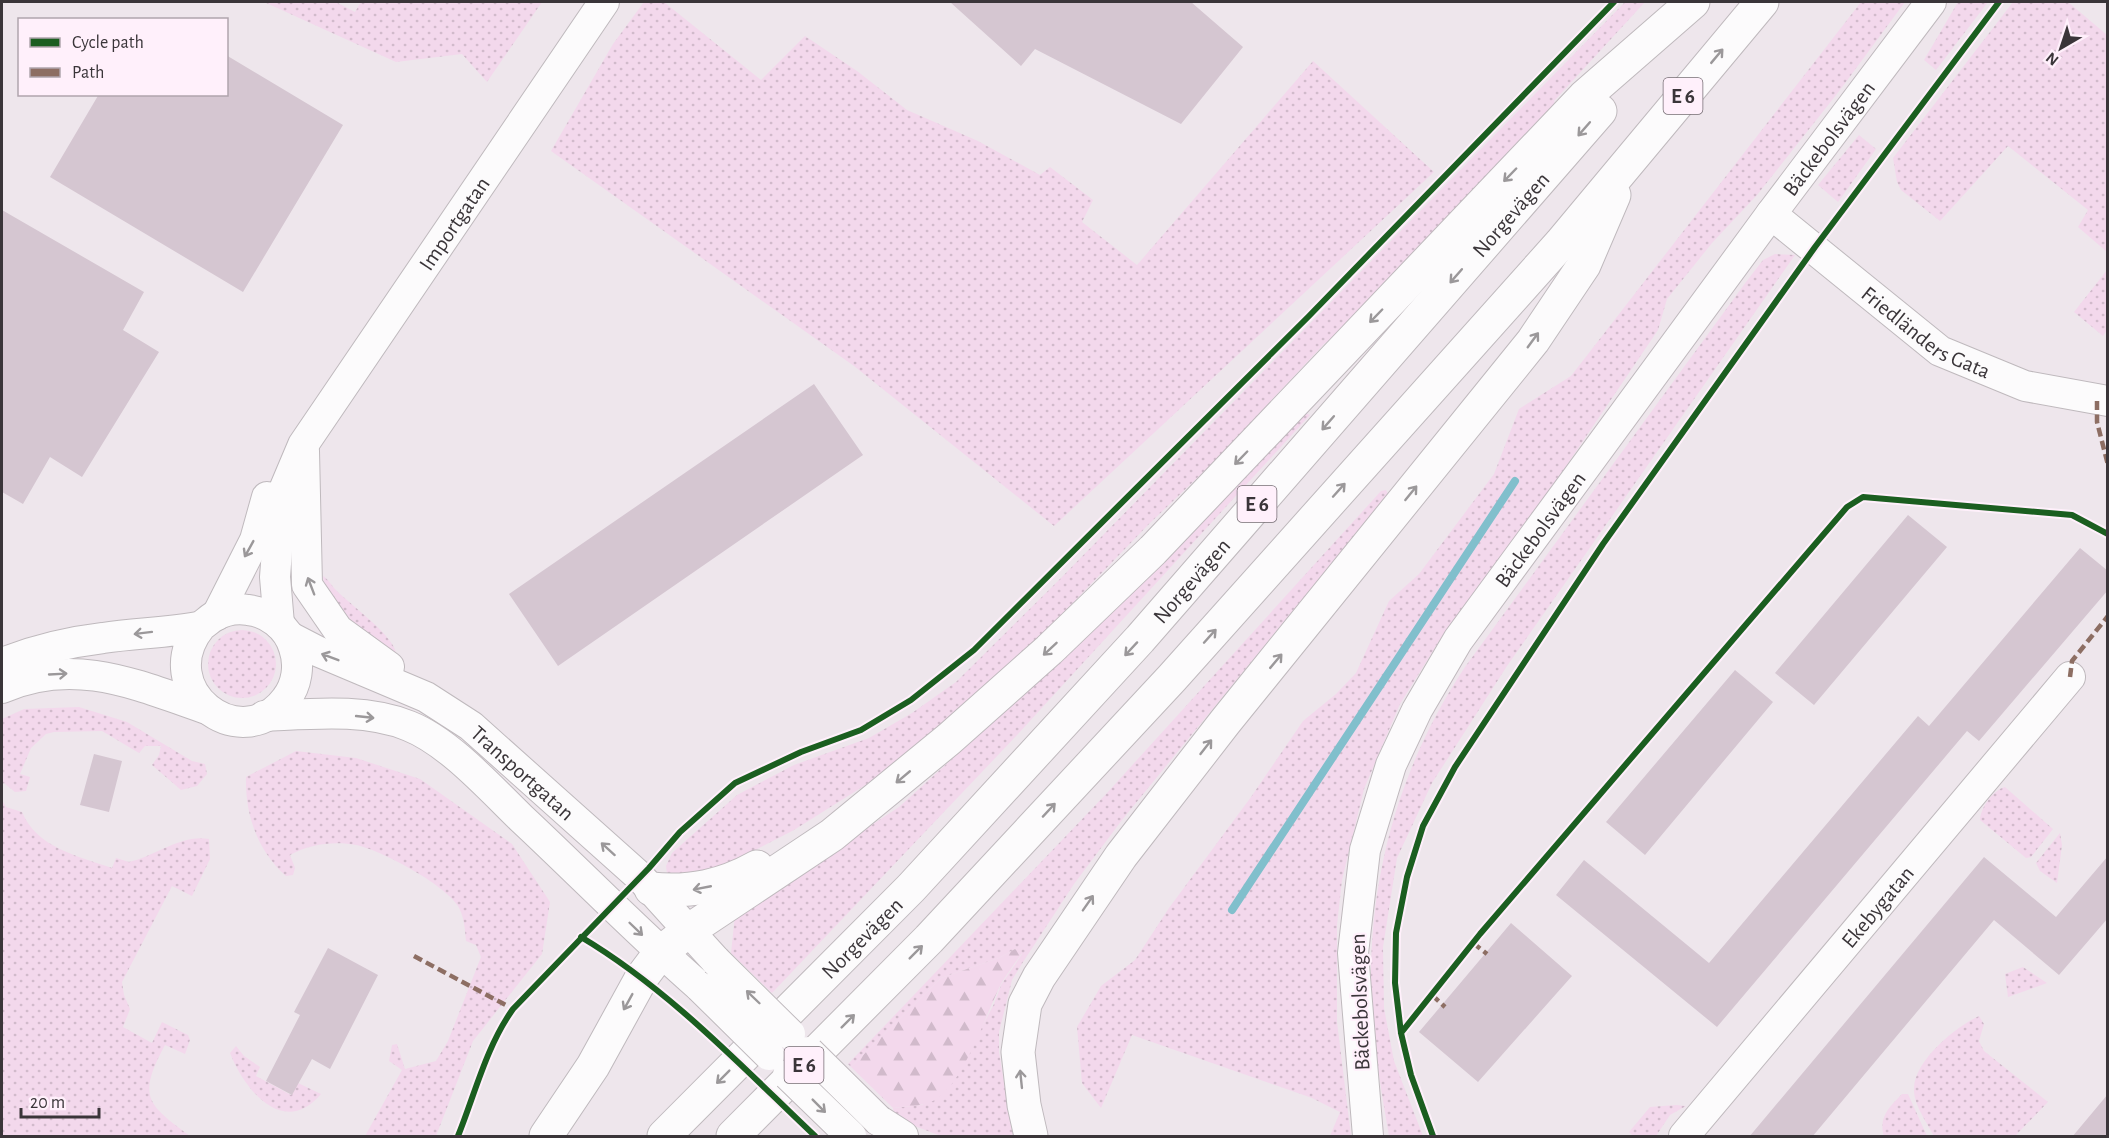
<svg xmlns="http://www.w3.org/2000/svg" width="2109" height="1138" viewBox="0 0 2109 1138" font-family="'Alegreya Sans',sans-serif">
	<style>
		.grass { fill: url(#grass-dots) }
		.forest { fill: url(#forest-firs) }
		.lines { fill: none; stroke-linecap: round; stroke-linejoin: round }
		.stream { stroke: #81bfcc; stroke-width: 8 }
		.building { fill: #d5c6d1 }
		.minor-casing { stroke: #bfb9bd; stroke-width: 32 }
		.highway-casing { stroke: #bfb9bd; stroke-width: 35 }
		.minor { stroke: #fcfbfc; stroke-width: 30 }
		.highway { stroke: #fcfbfc; stroke-width: 33 }
		.minor-bridge-casing { stroke: #bfb9bd; stroke-width: 32; stroke-linecap: butt }
		.minor-bridge { stroke: #fcfbfc; stroke-width: 30 }
		.quiet { stroke: #8d6e63; stroke-width: 4.5; stroke-dasharray: 9 4.5; stroke-linecap: butt }
		.cycleway-casing { stroke: #fff0fb; stroke-width: 10 }
		.cycleway { stroke: #1b5e20; stroke-width: 6 }
		.oneway { stroke: #9b989a }
		.labels { text-anchor: middle; stroke-width: 4.5; stroke-linejoin: round; paint-order: stroke }
		.shield { fill: #fff0fb; stroke: #756d73; stroke-width: 1.5 }
		.shield-label { font-size: 21px; font-weight: bold; fill: #3a3539 }
		.street-label { font-size: 22px; fill: #3a3539; stroke: #fff0fb }
	</style>
	<defs>
		<pattern id="grass-dots" width="8" height="8" patternUnits="userSpaceOnUse" patternTransform="scale(1.5)"><rect width="8" height="8" fill="#f3d8ec"/><path d="M2 2h.1M6 6h.1" fill="none" stroke="#d1bacb" stroke-width="1.8" stroke-linecap="round"/></pattern>
		<pattern id="forest-firs" width="22" height="20" patternUnits="userSpaceOnUse" patternTransform="scale(1.5)"><rect width="22" height="20" fill="#f3d8ec"/><path d="M5 1l3.5 6h-7zM16 11l3.5 6h-7z" fill="#d1bacb"/></pattern>
	</defs>
	<rect width="100%" height="100%" fill="#eee6ec"/>
	<!-- grass -->
	<path class="grass" d="M264 2H336L355 12 361 2H542L487 82 462 54 396 62Z
		M644 2H664L761 80 805 36 857 71 907 110 978 141 1040 175 1050 167 1093 200 1082 222 1137 265 1313 61 1434 172 1054 526 854 366 551 151 613 44Z
		M1625 2H1645L1554 101 1557 108 1337 335 1324 344 1253 420 1244 433 1149 524 1002 676 867 784 794 830 709 874H667L666 866 672 853 737 795 794 765 869 738 912 713 956 682 1058 581Z
		M1861 2H1905L1840 90 1757 195 1712 243 1667 299 1658 330 1556 481 1441 638 1400 704 1364 789 1342 880 1337 925V1022L1351 1136H1330L1340 1112 1312 1098 1132 1035 1101 1108 1082 1083 1077 1027 1101 986 1135 960 1169 908 1251 797 1303 721 1336 694 1356 673 1389 601 1419 574 1494 474 1519 409 1571 376Z
		M1958 2H1988L1936 70 1924 60Z
		M2013 2H2068L2107 35V252L2078 227 2088 210 2008 146 1940 221 1901 190 1897 182 1893 158Z
		M1859 135 1876 149 1838 202 1818 185Z
		M1775 254 1795 255 1507 666 1432 783 1397 858 1383 947 1384 1008 1394 1061 1423 1136H1389C1381 1088 1372 1040 1371 991 1369 874 1400 765 1465 667L1746 282 1763 260Z
		M2107 270V330L2103 336 2074 312Z
		M1305 413 1310 415 1018 734 772 993 731 953 735 915 899 807 1045 675 1236 487Z
		M1386 490 1388 494 1122 820 1074 884 1023 962 1012 980 999 1032V1052L1013 1136H941L912 1125 894 1113 893 1108 922 1105 952 1083 994 1004 1001 985 1022 954 1015 949 999 958 941 978 851 1067 848 1064 1107 793 1381 491Z
		M323 576C329 580 331 585 336 590 348 603 396 637 396 654L356 633 325 589Z
		M208 664a34 34 0 1 1 68 0a34 34 0 1 1-68 0Z
		M79 707 127 722 192 761 205 764 207 774 197 786 181 790 152 765 159 755 161 746H145L139 753 102 731 54 732 46 734 31 748 20 774 30 777 26 791 15 792 4 783 2 785V719L24 709Z
		M296 751 356 758 420 779 512 844 550 902 542 954 473 1041 436 1136H365L402 1070 389 1061 392 1045 397 1044 405 1069 436 1061 448 1041 481 957 476 945 466 941C465 929 464 916 458 906 444 884 381 850 356 845 334 841 310 844 290 855L295 868 293 875 286 876C257 850 245 814 246 777Z
		M2005 787 2053 829 2031 857 2026 858 1980 820C1980 809 1993 790 2005 787Z
		M2 800 6 807 22 812C37 848 78 856 112 868L116 858 129 862C156 856 181 834 209 839L210 859 192 896 172 886 122 982 124 995 130 1009 123 1027 152 1043 162 1022 188 1035 190 1040 185 1054 165 1045C137 1097 147 1104 190 1136H2Z
		M2060 833 2062 845 2057 883 2040 871 2036 863Z
		M2023 967 2047 983 2008 997 2005 974Z
		M1979 1016 1984 1024 1979 1041 1984 1051 2048 1102 2015 1136H1934C1927 1123 1914 1105 1914 1090 1913 1061 1957 1026 1979 1016Z
		M236 1046 244 1056 260 1067 256 1076 291 1095 298 1083 321 1094C284 1138 245 1091 230 1053Z
		M1902 1094H1908L1927 1136H1884C1878 1118 1889 1107 1902 1094Z
		M1676 1105 1686 1106 1670 1115 1656 1136H1633L1629 1132 1650 1107Z"/>
	<!-- forest -->
	<path class="forest" d="M1015 949 1022 953C1015 963 1007 974 1001 984 986 1014 965 1079 938 1098 925 1107 908 1106 893 1108L851 1067 941 978 999 958Z"/>
	<g class="lines">
		<!-- stream -->
		<path class="stream" d="M1232 910 1515 481"/>
	</g>
	<!-- building -->
	<path class="building" d="M950 2H1191L1243 47 1181 124 1035 49 1021 66Z
		M226 55 343 125 243 292 50 177 99 94H226Z
		M2 210 144 292 123 330 159 352 82 477 50 457 23 504 2 492Z
		M814 384 863 455 558 666 509 594Z
		M1908 515 1947 547 1814 705 1775 673Z
		M2080 548 2108 571V590L1979 741 1967 731 1717 1027 1556 895 1584 860 1709 963 1918 716 1929 726Z
		M1735 670 1773 702 1645 855 1606 822Z
		M94 754 122 761 109 812 80 805Z
		M2108 856V918L2059 975 1994 920 1812 1137H1749L1984 857 2056 917Z
		M1511 923 1572 976 1478 1082 1419 1032Z
		M328 948 378 975 330 1069 312 1059 292 1095 266 1081 300 1015 294 1012Z
		M2108 1094V1137H2072Z"/>
	<g class="lines">
		<!-- minor casing -->
		<g class="minor-casing">
			<g id="minor">
				<path id="s1" d="M1771 214 1940 351 2025 386 2108 401"/>
				<path d="M304 451 307 585 338 630 389 667"/>
				<path d="M217 615 255 540 267 497"/>
				<path id="s2" d="M279 624 275 577 281 497 303 445 604 2"/>
				<path id="s3" d="M290 637 317 651 426 697 471 726 640 877 716 961"/>
				<path d="M2 663C33 651 69 642 103 638 134 633 167 633 198 627 203 626 208 620 213 617 223 611 236 608 248 610 268 612 288 627 294 648 300 665 297 685 286 699 241 759 150 689 201 626"/>
				<path d="M2 688C75 656 137 685 207 709"/>
				<path d="M264 716C311 714 365 708 409 726 449 742 490 788 521 818 581 874 638 933 700 987"/>
				<path d="M878 1120 903 1136"/>
				<path id="s4" d="M1368 1136 1353 953 1365 850 1391 765 1417 710 1458 640 1771 214 1931 2"/>
				<path id="s5" d="M1684 1136 2070 677"/>
			</g>
		</g>
		<!-- highway casing -->
		<g class="highway-casing">
			<g id="highway">
				<path d="M651 889C690 893 723 886 757 867"/>
				<path d="M546 1136 593 1066 642 977 660 953 688 931 832 835 949 739 1049 650 1153 550 1584 97 1693 2"/>
				<path id="s6" d="M664 1136 911 888 1140 639 1600 111"/>
				<path d="M733 1136 929 939 1172 678 1561 243 1762 2"/>
				<path d="M1031 1136 1024 1105 1018 1052 1025 1004 1039 977 1121 856 1225 722 1533 341 1584 265 1614 195"/>
			</g>
		</g>
		<!-- minor -->
		<use href="#minor" class="minor"/>
		<!-- highway -->
		<use href="#highway" class="highway"/>
		<!-- minor-bridge casing -->
		<g class="minor-bridge-casing">
			<path id="minor-bridge" d="M716 961 790 1034
				M700 987 769 1055
				M809 1052 878 1120
				M788 1075 851 1136"/>
		</g>
		<!-- minor-bridge -->
		<use href="#minor-bridge" class="minor-bridge"/>
		<!-- quiet -->
		<path class="quiet" d="M2097 401V422L2108 465
			M2070 677 2072 661 2108 616
			M1473 943 1487 954
			M414 956 513 1009
			M1432 995 1445 1007"/>
		<!-- cycleway casing -->
		<g class="cycleway-casing">
			<path id="cycleway" d="M581 937C670 990 741 1066 815 1136
				M1401 1033 1480 934 1847 507 1863 497 2072 515 2108 534
				M458 1136C475 1094 486 1047 513 1009L649 868 680 832 735 783 801 752 861 730 911 700 974 650 1309 316 1614 2
				M1433 1136 1411 1075 1401 1033 1395 983 1396 933 1407 877 1423 826 1455 767 1603 544 1815 247 1999 2"/>
		</g>
		<!-- cycleway -->
		<use href="#cycleway" class="cycleway"/>
	</g>
	<!-- one-way arrows -->
	<defs><path id="oneway-shaft" d="M-6 0H5M1.5-3L5.5 0L1.5 3" fill="none" stroke-width="1.6" stroke-linecap="round" stroke-linejoin="round" transform="scale(1.5)"/></defs>
	<g class="oneway">
		<use href="#oneway-shaft" transform="translate(1717 56) rotate(-50)"/>
		<use href="#oneway-shaft" transform="translate(1584 129) rotate(131)"/>
		<use href="#oneway-shaft" transform="translate(1510 175) rotate(134)"/>
		<use href="#oneway-shaft" transform="translate(1456 276) rotate(131)"/>
		<use href="#oneway-shaft" transform="translate(1376 316) rotate(134)"/>
		<use href="#oneway-shaft" transform="translate(1533 340) rotate(-54)"/>
		<use href="#oneway-shaft" transform="translate(1328 423) rotate(131)"/>
		<use href="#oneway-shaft" transform="translate(1241 458) rotate(134)"/>
		<use href="#oneway-shaft" transform="translate(1339 490) rotate(-48)"/>
		<use href="#oneway-shaft" transform="translate(1411 493) rotate(-51)"/>
		<use href="#oneway-shaft" transform="translate(249 549) rotate(119)"/>
		<use href="#oneway-shaft" transform="translate(311 586) rotate(-111)"/>
		<use href="#oneway-shaft" transform="translate(143 633) rotate(173)"/>
		<use href="#oneway-shaft" transform="translate(1210 636) rotate(-48)"/>
		<use href="#oneway-shaft" transform="translate(1050 649) rotate(137)"/>
		<use href="#oneway-shaft" transform="translate(1131 649) rotate(133)"/>
		<use href="#oneway-shaft" transform="translate(330 657) rotate(-159)"/>
		<use href="#oneway-shaft" transform="translate(1276 661) rotate(-50)"/>
		<use href="#oneway-shaft" transform="translate(58 674) rotate(-3)"/>
		<use href="#oneway-shaft" transform="translate(365 717) rotate(6)"/>
		<use href="#oneway-shaft" transform="translate(1206 747) rotate(-52)"/>
		<use href="#oneway-shaft" transform="translate(903 777) rotate(140)"/>
		<use href="#oneway-shaft" transform="translate(1049 810) rotate(-47)"/>
		<use href="#oneway-shaft" transform="translate(608 849) rotate(-138)"/>
		<use href="#oneway-shaft" transform="translate(702 888) rotate(169)"/>
		<use href="#oneway-shaft" transform="translate(1088 903) rotate(-55)"/>
		<use href="#oneway-shaft" transform="translate(636 929) rotate(44)"/>
		<use href="#oneway-shaft" transform="translate(916 952) rotate(-45)"/>
		<use href="#oneway-shaft" transform="translate(753 997) rotate(-136)"/>
		<use href="#oneway-shaft" transform="translate(628 1002) rotate(119)"/>
		<use href="#oneway-shaft" transform="translate(848 1021) rotate(-45)"/>
		<use href="#oneway-shaft" transform="translate(723 1077) rotate(135)"/>
		<use href="#oneway-shaft" transform="translate(1021 1079) rotate(-96)"/>
		<use href="#oneway-shaft" transform="translate(819 1106) rotate(45)"/>
	</g>
	<g class="labels">
		<!-- shield labels -->
		<g class="shield">
			<rect x="1663.5" y="78" width="39" height="36" rx="4.5"/>
			<rect x="1237.5" y="486" width="39" height="36" rx="4.5"/>
			<rect x="784.5" y="1047" width="39" height="36" rx="4.5"/>
		</g>
		<g class="shield-label">
			<text x="1683" y="103">E 6</text>
			<text x="1257" y="511">E 6</text>
			<text x="804" y="1072">E 6</text>
		</g>
		<!-- street labels -->
		<g class="street-label">
			<text dy="8" stroke="none"><textPath href="#s4" startOffset="1142">Bäckebolsvägen</textPath></text>
			<text dy="8" stroke="none"><textPath href="#s6" startOffset="1252">Norgevägen</textPath></text>
			<text dy="8" stroke="none"><textPath href="#s2" startOffset="452">Importgatan</textPath></text>
			<text dy="8" stroke="none"><textPath href="#s1" startOffset="196">Friedländers Gata</textPath></text>
			<text dy="8" stroke="none"><textPath href="#s4" startOffset="656">Bäckebolsvägen</textPath></text>
			<text dy="8" stroke="none"><textPath href="#s6" startOffset="766">Norgevägen</textPath></text>
			<text dy="8" stroke="none"><textPath href="#s3" startOffset="272">Transportgatan</textPath></text>
			<text dy="8" stroke="none"><textPath href="#s5" startOffset="300">Ekebygatan</textPath></text>
			<text dy="8" stroke="none"><textPath href="#s6" startOffset="280">Norgevägen</textPath></text>
			<text transform="translate(1359 1002) rotate(-92)" y="8">Bäckebolsvägen</text>
		</g>
	</g>
	<!-- border -->
	<rect width="2109" height="1138" fill="none" stroke="#3a3539" stroke-width="6"/>
	<!-- legend -->
	<rect x="18" y="18" width="210" height="78" fill="#fff0fb" stroke="#b0a5ad" stroke-width="1.5"/>
	<rect x="30" y="38" width="30" height="9" fill="#1b5e20" stroke="#b0a5ad" stroke-width="1.5"/>
	<text x="72" y="48" font-size="18" fill="#3a3539">Cycle path</text>
	<rect x="30" y="68" width="30" height="9" fill="#8d6e63" stroke="#b0a5ad" stroke-width="1.5"/>
	<text x="72" y="78" font-size="18" fill="#3a3539">Path</text>
	<!-- north arrow -->
	<g transform="translate(2061 48) rotate(219)" stroke="#fff0fb" stroke-width="4.5" paint-order="stroke">
	<path d="M0-4.5L10 22L0 15L-10 22Z" fill="#3a3539"/>
	<text y="-9" font-size="16" font-weight="bold" text-anchor="middle" fill="#3a3539">N</text>
	</g>
	<!-- scale -->
	<path d="M21 1108v9h78v-9" fill="none" stroke="#3a3539" stroke-width="3"/>
	<text x="30" y="1108" font-size="18" fill="#3a3539" stroke="#fff0fb" stroke-width="4.5" paint-order="stroke">20 m</text>
</svg>
